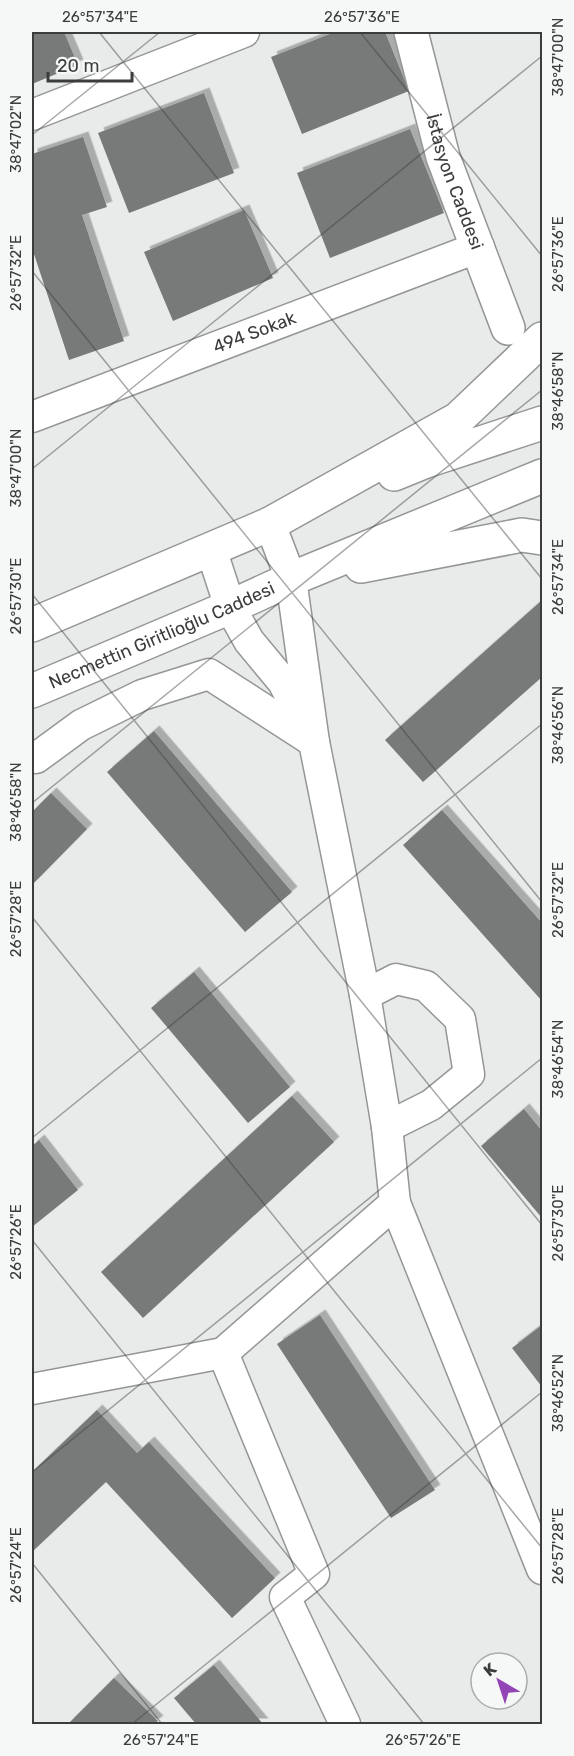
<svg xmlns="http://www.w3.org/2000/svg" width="574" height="1756" viewBox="0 0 574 1756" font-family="Rubik,sans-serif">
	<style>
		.building { fill: #777a79; filter: url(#shadow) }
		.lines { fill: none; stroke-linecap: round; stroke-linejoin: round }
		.minor-casing { stroke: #949795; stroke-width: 33 }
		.tertiary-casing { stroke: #949795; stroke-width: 36 }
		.motorway-casing { stroke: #949795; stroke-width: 36 }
		.minor { stroke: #fff; stroke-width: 30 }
		.tertiary { stroke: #fff; stroke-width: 33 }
		.motorway { stroke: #fff; stroke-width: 33 }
		.ticks { fill: none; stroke: #3b3d3c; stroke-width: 1.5; stroke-opacity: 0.45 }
		.labels { text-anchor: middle; stroke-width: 6; stroke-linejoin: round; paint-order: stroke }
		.street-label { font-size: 18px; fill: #3b3d3c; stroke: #f5f8f7 }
		.neatline { fill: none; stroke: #3b3d3c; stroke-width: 2 }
		.ticks-label { font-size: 15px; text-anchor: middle; fill: #3b3d3c }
	</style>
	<defs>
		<filter id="shadow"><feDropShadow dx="5.5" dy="-5.5" stdDeviation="0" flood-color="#0004"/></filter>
	</defs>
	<rect width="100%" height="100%" fill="#e8ebe9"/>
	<!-- building -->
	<path class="building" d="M32 32H64L78 65 32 84Z
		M335 32H385L409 91 302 134 271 57Z
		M204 93 234 173 129 213 98 133Z
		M410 129 444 213 330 258 297 173Z
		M83 137 107 207 82 215 124 341 69 360 32 248V154Z
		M244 210 273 278 173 321 144 252Z
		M540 602 542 605V677L423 782 385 740Z
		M154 731 292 892 245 932 107 772Z
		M51 793 87 829 32 885V812Z
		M442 810 542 923V1001L403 845Z
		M194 972 290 1087 248 1123 151 1008Z
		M292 1096 334 1142 143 1318 101 1272Z
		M524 1109 542 1131V1218L481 1146Z
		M39 1140 78 1190 32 1227V1146Z
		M320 1315 435 1490 391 1518 277 1344Z
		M542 1325V1387L512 1348Z
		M97 1410 137 1453 149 1442 275 1578 232 1618 106 1482 32 1552V1472Z
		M214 1665 263 1724H196L174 1698Z
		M114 1678 158 1721 154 1724H68Z"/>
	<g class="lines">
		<!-- minor casing -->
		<g class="minor-casing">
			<g id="minor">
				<path d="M32 115 244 32"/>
				<path id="s1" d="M32 417 479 247"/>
				<path d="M211 549 230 607 249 641 283 682 304 723"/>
				<path d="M36 758 81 725 142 695 209 674 314 742"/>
				<path d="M365 995 396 979 426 986 460 1019 469 1074 431 1105 387 1127"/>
				<path d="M395 1203 542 1569"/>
				<path d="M223 1353 314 1574 285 1597 345 1724"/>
				<path d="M32 1389 223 1353 395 1203 387 1127 365 995 314 742 291 579 270 524"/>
			</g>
		</g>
		<!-- tertiary casing -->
		<g class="tertiary-casing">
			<g id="tertiary">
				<path id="s2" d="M411 32 443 157 508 328"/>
				<path d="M32 625 270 524"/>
				<path id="s3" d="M32 691 230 607 291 579"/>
			</g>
		</g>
		<!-- motorway casing -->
		<g class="motorway-casing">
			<path id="motorway" d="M394 474 426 461 542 423
				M270 524 458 419 542 339
				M361 566 522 535 542 538
				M291 579 542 476"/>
		</g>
		<!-- minor -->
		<use href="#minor" class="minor"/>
		<!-- tertiary -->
		<use href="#tertiary" class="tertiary"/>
		<!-- motorway -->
		<use href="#motorway" class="motorway"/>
	</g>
	<!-- ticks -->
	<path class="ticks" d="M99 32 542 579M360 32 542 256M32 135 160 32M32 271 542 902M32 469 542 56M32 594 542 1225M32 803 542 390M32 917 542 1548M32 1138 542 724M32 1240 424 1724M32 1472 542 1058M32 1563 162 1724M132 1724 542 1392"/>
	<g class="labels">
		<!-- street labels -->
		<g class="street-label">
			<text dy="6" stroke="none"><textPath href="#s2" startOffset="156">İstasyon Caddesi</textPath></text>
			<text dy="6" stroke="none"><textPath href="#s1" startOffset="238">494 Sokak</textPath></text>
			<text dy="6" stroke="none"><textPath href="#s3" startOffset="141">Necmettin Giritlioğlu Caddesi</textPath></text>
		</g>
	</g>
	<!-- border -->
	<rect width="574" height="1756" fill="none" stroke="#f5f8f7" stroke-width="66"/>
	<!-- north arrow -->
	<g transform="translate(499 1681) rotate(321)"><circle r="28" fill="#f5f8f7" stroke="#abadac" stroke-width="1.5"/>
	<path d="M0-4.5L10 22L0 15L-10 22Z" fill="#9445b5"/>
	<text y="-9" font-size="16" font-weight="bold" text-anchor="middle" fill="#3b3d3c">K</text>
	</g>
	<!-- scale -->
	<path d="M48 72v9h84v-9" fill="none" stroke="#3b3d3c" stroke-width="3"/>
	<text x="57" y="72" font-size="18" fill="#3b3d3c" stroke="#f5f8f7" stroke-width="4.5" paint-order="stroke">20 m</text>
	<rect x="33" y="33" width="508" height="1690" class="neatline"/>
	<g class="ticks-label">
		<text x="100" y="22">26°57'34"E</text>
		<text x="362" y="22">26°57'36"E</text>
		<text transform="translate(558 57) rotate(-90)" y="5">38°47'00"N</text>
		<text transform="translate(16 134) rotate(-90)" y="5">38°47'02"N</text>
		<text transform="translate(558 254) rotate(-90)" y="5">26°57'36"E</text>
		<text transform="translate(16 273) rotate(-90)" y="5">26°57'32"E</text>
		<text transform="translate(558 391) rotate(-90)" y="5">38°46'58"N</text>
		<text transform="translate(16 468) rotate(-90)" y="5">38°47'00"N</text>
		<text transform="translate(558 577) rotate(-90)" y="5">26°57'34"E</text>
		<text transform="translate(16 596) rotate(-90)" y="5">26°57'30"E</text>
		<text transform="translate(558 725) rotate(-90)" y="5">38°46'56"N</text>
		<text transform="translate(16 802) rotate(-90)" y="5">38°46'58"N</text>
		<text transform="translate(558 900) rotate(-90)" y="5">26°57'32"E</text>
		<text transform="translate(16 919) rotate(-90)" y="5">26°57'28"E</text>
		<text transform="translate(558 1059) rotate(-90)" y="5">38°46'54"N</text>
		<text transform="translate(558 1223) rotate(-90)" y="5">26°57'30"E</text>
		<text transform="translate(16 1242) rotate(-90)" y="5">26°57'26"E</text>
		<text transform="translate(558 1393) rotate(-90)" y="5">38°46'52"N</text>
		<text transform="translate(558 1546) rotate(-90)" y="5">26°57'28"E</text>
		<text transform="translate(16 1565) rotate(-90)" y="5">26°57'24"E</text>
		<text x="161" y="1745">26°57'24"E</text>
		<text x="423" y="1745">26°57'26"E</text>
	</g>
</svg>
